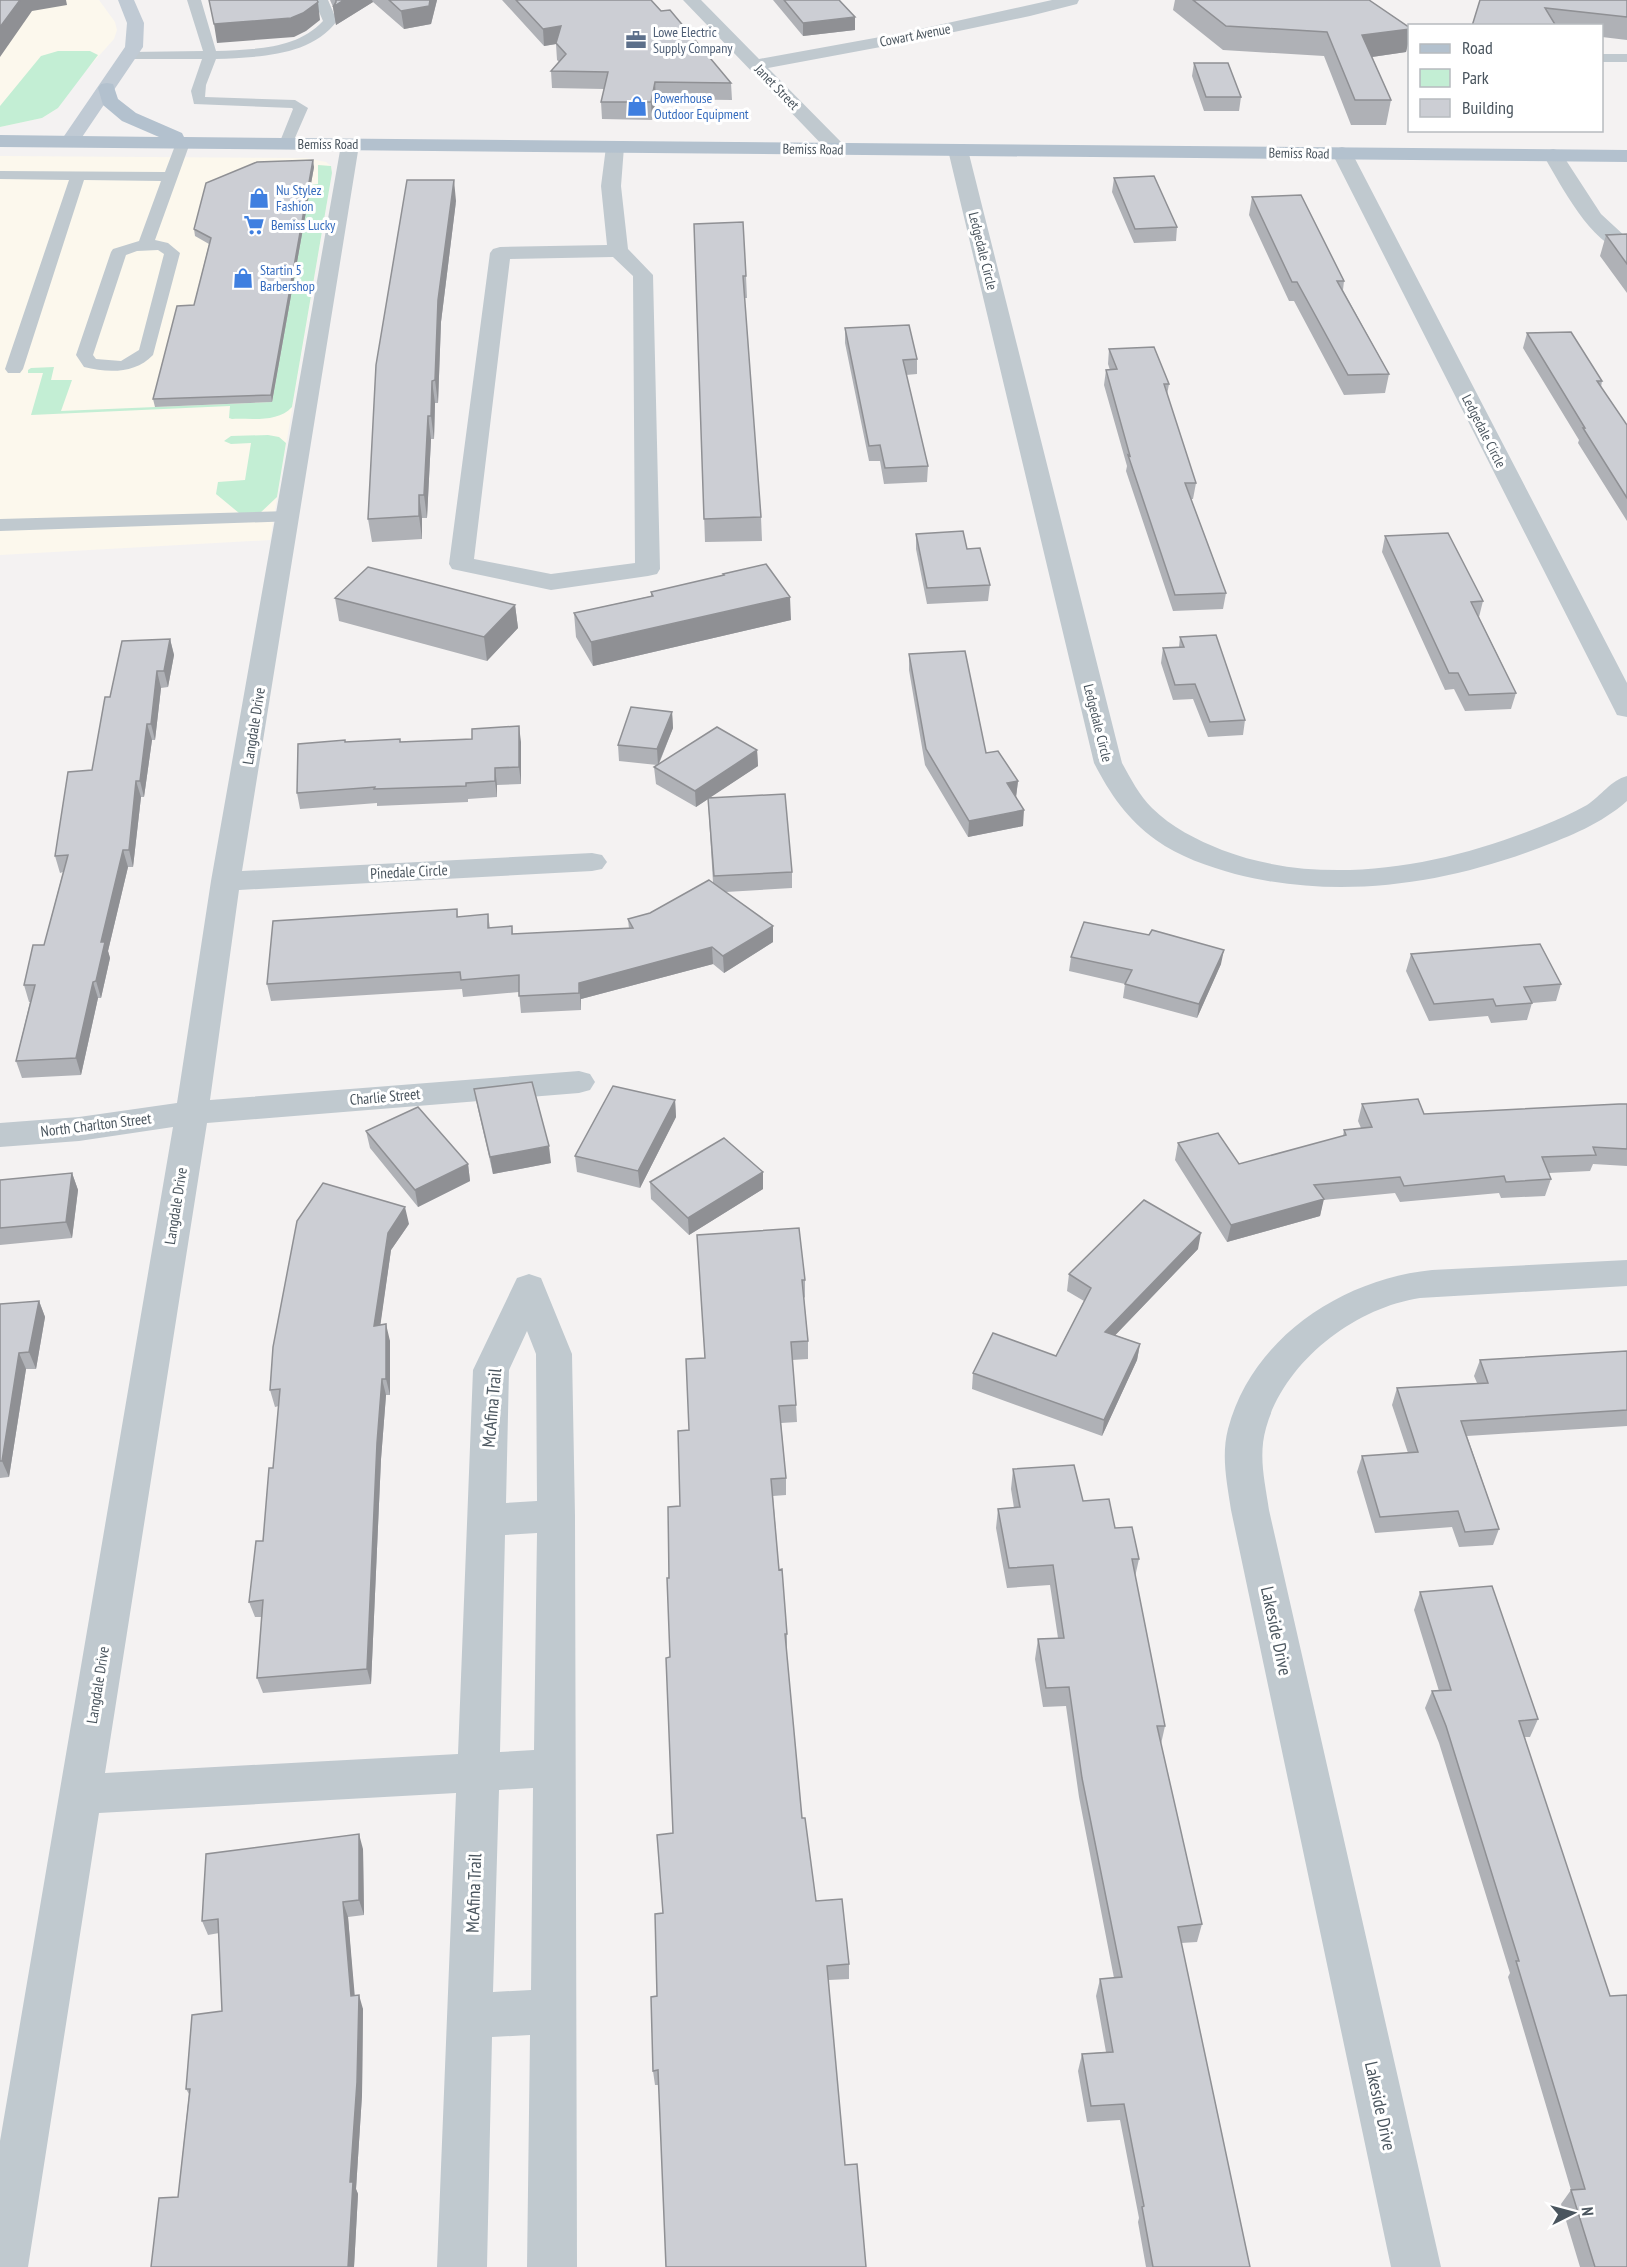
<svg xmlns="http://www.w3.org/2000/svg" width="1627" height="2267" viewBox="0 0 1627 2267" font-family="'PT Sans Narrow',sans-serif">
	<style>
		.commercial { fill: #fcf8ed }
		.green { fill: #c3eed4 }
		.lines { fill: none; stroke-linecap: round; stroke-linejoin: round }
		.service { fill: #c0c9cf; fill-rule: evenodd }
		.minor { fill: #c0c9cf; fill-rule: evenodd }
		.secondary { fill: #c0cad4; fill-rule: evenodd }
		.primary { fill: #b3c1ce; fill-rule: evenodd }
		.wall { fill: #afb1b6 }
		.shaded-wall { fill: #8f9094 }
		.building { fill: #ccced4; stroke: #8f9094; stroke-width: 1.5 }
		.labels { text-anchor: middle; stroke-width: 6; stroke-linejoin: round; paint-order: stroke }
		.far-service-label { font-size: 14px; fill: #4e5e75; stroke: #fff; text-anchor: start }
		.far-street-label { font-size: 14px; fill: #4a555e; stroke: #fff }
		.far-shop-label { font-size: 14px; fill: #366cbe; stroke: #fff; text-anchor: start }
		.street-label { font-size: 15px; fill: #4a555e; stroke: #fff }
		.near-street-label { font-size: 18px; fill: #4a555e; stroke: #fff }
	</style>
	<rect width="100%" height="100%" fill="#f4f2f2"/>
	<!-- commercial -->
	<path class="commercial" d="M0 0H99L115 22 117 30 114 39 79 78 58 108 42 118 0 127Z
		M0 156 306 158 326 162 331 166 332 173 270 540 0 555Z"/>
	<!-- green -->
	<path class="green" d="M58 51H90L98 55 58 108 42 118 0 127V106L41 56Z
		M318 165 331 166 332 173 292 407C278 423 251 418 232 419L229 418 230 406 31 415 43 373H28V370L31 368 54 367 51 380H72L61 411 272 402 310 185 318 184Z
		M268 435 279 437 286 443 277 497 259 514 239 513 216 494 218 482 245 480 251 443 231 444 224 441 231 436Z"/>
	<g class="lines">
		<!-- service -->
		<path class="service" d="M187 0H201L216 51C254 49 296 50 323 21L314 0H328L337 21C310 57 257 57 216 59L206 85 205 97 295 100 308 108 291 147H281L279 144 293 109 292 108 194 104 191 91 202 59H125L123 56 125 53 130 52 203 51Z
			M1602 54H1627V62H1602Z
			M183 139 190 143 155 240 168 243 180 253 153 355C135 374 108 373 84 367L76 355 111 252 113 249 139 241 161 181 84 180 23 369 20 373H8L5 369 69 180 0 179V171L165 172 176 143ZM158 250 164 254 139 350 121 361 96 359 93 355 126 255 137 251Z
			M289 511 296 513 298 517 296 521 0 531V519Z"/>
		<!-- minor -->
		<path class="minor" d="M683 0H701L759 59 902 33 1052 0H1079L1077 4 1030 16 902 43 768 68 844 145 846 149 844 153H830Z
			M350 139 357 141 359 145 242 871 592 853 602 855 607 862 602 869 592 871 239 890 210 1100 579 1071 590 1074 595 1082 590 1090 579 1093 207 1123 105 1773 458 1754 473 1370 517 1278 529 1274 541 1278 572 1354 575 1516 577 2267H527L530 2035 492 2037 487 2267H437L456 1793 99 1813 28 2267H0V2141L173 1127 79 1141 0 1147V1123L79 1117 177 1103 211 881 341 145 343 141ZM527 1331 536 1354 537 1501 506 1503 509 1370ZM537 1533 534 1750 500 1752 505 1535ZM533 1788 531 1990 493 1992 499 1790Z
			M615 141 622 143 624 147 621 186 628 249 653 275 660 569 657 574 648 576 551 590 452 569 449 564 490 253 493 249 500 247 607 245 601 186 606 147 608 143ZM613 257 633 276 635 563 551 574 474 559 510 259Z
			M958 144 965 146 968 150 1122 763C1131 779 1139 795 1152 808 1171 827 1197 840 1222 850 1325 889 1443 866 1542 826 1557 820 1573 813 1587 805 1601 796 1611 780 1627 776V801C1601 824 1570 836 1539 848 1442 885 1337 900 1235 874 1208 866 1179 857 1156 840 1127 819 1110 794 1094 763L948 150 951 146Z
			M1342 147 1349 149 1352 153 1627 683V717L1617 715 1614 709 1332 153 1335 149Z
			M1553 149 1560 151 1601 214 1627 238V253C1590 244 1562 186 1543 155L1546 151Z
			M1627 1260V1286L1420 1298C1354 1308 1284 1362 1266 1428 1258 1456 1265 1482 1269 1510L1441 2267H1391L1231 1510C1227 1483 1221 1456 1228 1429 1252 1338 1342 1279 1432 1270Z"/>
		<!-- secondary -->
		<path class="secondary" d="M118 0H134L144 23 143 47 76 146H62L60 142 125 47 127 23Z"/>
		<!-- primary -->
		<path class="primary" d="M107 83 113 84 118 99 136 113 182 133 184 137 1627 150V162L0 147V135L159 137 122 121 103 105 98 88 101 84Z"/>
	</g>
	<!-- wall -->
	<path class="wall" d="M330 0H437L431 24 404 29 373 2 336 25 333 7Z
		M502 0H651L731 83 732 100 656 99 652 120 602 119 601 102 604 89 552 88 551 71 559 62 557 60 556 44 544 46Z
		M773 0H839L855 30 803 36Z
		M1175 0H1369L1410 28V35L1406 52 1372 57 1391 100 1386 125H1351L1324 56 1223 50 1173 10Z
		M1480 0H1627V40L1602 37V26H1472Z
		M1194 63 1241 97 1239 111H1204L1192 76Z
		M314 167 272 402 155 407 153 399 194 305 209 244 195 236 194 229Z
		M1114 178 1177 227 1176 241 1134 243 1112 192Z
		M1252 197 1344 281 1343 290 1389 374 1385 393 1344 395 1294 301H1289L1249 215Z
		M456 201 441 322 438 403H435L434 439H431L427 518H422V539L372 542 368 519Z
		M694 224 746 276 747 298H744L761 517 762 541 705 542Z
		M1627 234V293L1600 256 1606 235Z
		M845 328 917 359V374L906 375 928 466 927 482 884 484 880 461H869L845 343Z
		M1527 333 1602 381 1601 387 1627 425V521L1578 443 1579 440 1523 348Z
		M1109 349 1169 384 1167 395 1196 483 1193 499H1191L1226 593 1223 609 1173 611 1126 471 1127 466 1104 385 1106 370H1110L1108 364Z
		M916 534 967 549 990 585 988 601 927 604 916 549Z
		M1385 536 1483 601 1479 617 1516 693 1511 709 1465 711 1454 689 1445 690 1382 552Z
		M723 574 791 620 593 666 576 637 574 613 651 596V592L723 576Z
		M335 598 515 605 518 628 487 661 339 621Z
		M1180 637 1245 720 1243 735 1208 737 1193 699 1173 700 1161 663 1163 648 1179 647Z
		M170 639 174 655 168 687 161 688 155 740H152L144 797H141L133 867H128L108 951 110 958 101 998H98L81 1075 22 1078 16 1061 30 1002H29L24 985 44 945 63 872 60 873 55 856 92 770 110 697Z
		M909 654 986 753 1018 781 1016 797 1023 826 968 837 925 765 909 670Z
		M672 712 673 728 659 764 757 750 758 766 710 797 792 872V888L726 892 773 942 724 973 713 964 581 999V1010L521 1013 519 992 463 997 462 989 271 1001 267 984 457 909 458 917 488 914 490 928 512 926 513 934 629 929 628 919 650 913 713 883 708 799 696 807 656 784 654 767 657 765 619 761 618 745Z
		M345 742H521V784L497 785V797L468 799V802L377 806V803L300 809 297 793Z
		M1411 954 1561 984 1556 1001 1532 1003 1527 1020 1491 1023 1488 1016 1429 1021 1406 971Z
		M1071 957 1221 964 1197 1018 1123 998 1125 984 1069 971Z
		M474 1089 551 1163 493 1174 477 1105Z
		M675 1100 676 1117 640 1188 577 1172 575 1156Z
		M1362 1104 1424 1114 1627 1104V1166L1593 1164 1590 1171 1549 1173 1551 1179 1545 1196 1501 1198 1499 1193 1400 1202 1395 1193 1323 1200 1320 1216 1227 1242 1175 1160 1178 1143 1239 1164 1343 1136 1344 1130 1361 1128 1358 1121Z
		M366 1131 468 1164 470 1181 418 1207 370 1148Z
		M72 1173 78 1190 72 1238 0 1245V1180Z
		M650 1182 763 1189 689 1235 651 1199Z
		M409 1224 391 1250 380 1325 390 1341V1395H386L381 1459 371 1684 263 1693 257 1678 262 1617H255L249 1602 263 1541 273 1468 279 1406 275 1407 270 1390Z
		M697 1235 805 1280V1297L804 1298 808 1341V1359L792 1360 796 1405 797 1422 781 1423 786 1478V1495L773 1496 779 1570 787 1634V1650H786L802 1818 816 1901 849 1964V1979L829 1980 663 2180 659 2085H655L653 2071 663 1913 673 1833 669 1578 680 1506 689 1430 705 1358Z
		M1198 1249 1115 1335 1140 1344 1137 1360 1102 1436 972 1389 973 1373 1056 1356 1084 1301 1067 1291 1069 1274Z
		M39 1301 45 1317 36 1369H26L9 1477 0 1478V1304Z
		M1627 1351V1426L1467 1436 1499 1529 1493 1545 1459 1547 1452 1527 1375 1533 1357 1472 1362 1456 1408 1453 1392 1405 1397 1388 1477 1383 1474 1376 1480 1360Z
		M1013 1469 1083 1501 1115 1528 1139 1559 1135 1577 1165 1726 1161 1744 1202 1924 1197 1942 1181 1943 1250 2267H1146L1138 2222 1139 2218 1120 2120 1087 2122 1078 2071 1082 2054 1106 2052 1096 1996 1100 1979 1114 1978 1079 1797 1066 1706 1043 1707 1035 1659 1038 1639 1058 1638 1050 1585 1007 1588 996 1528 998 1509 1014 1508 1011 1489Z
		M1420 1592 1538 1719 1530 1737H1525L1627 2267H1580L1561 2204 1571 2190 1508 1977 1510 1973 1439 1743 1425 1708 1432 1691H1439L1414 1610Z
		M363 1849 364 1915 348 1917 354 1996 363 2009 362 2095 356 2189 358 2194 354 2267H151L178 2197 189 2094 186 2089 222 2011 219 1933 208 1935 202 1921Z"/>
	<!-- shaded-wall -->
	<path class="shaded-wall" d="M20 0H66L67 5 32 11 0 57V27Z
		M344 0H372L373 2 336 25 333 7Z
		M430 0H437L431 24 404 29 401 11Z
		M318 2 320 20 306 31 294 37 217 43 214 24Z
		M855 17V30L803 36V23Z
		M561 26 562 43 544 46 543 29Z
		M1410 29V35L1406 52 1358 59 1362 35Z
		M655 82 656 99 652 120 651 102Z
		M313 160 314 167 272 402 271 395Z
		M454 180 456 201 441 322 438 403 435 380 438 300Z
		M432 381 435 403 434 439 431 416Z
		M428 416 431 439 427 518 424 495Z
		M419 495 422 518V539L419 516Z
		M790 597 791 620 593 666 591 642Z
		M515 605 518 628 487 661 484 637Z
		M170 639 174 655 168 687 164 671Z
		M157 671 161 688 155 740 151 724Z
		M672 712 673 728 658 765 657 749Z
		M147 724 152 740 144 797 140 781Z
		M519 726 521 742V784L519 767Z
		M757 750 758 766 696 807 695 791Z
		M495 768 497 785V797L495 781Z
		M136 781 141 797 133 867 129 850Z
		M1018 781 1016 797 1007 783Z
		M1024 810 1023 826 968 837 969 821Z
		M123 850 128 867 108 951 110 958 101 998 96 981 101 942Z
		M773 926V942L724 973 723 956Z
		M712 947 713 964 581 999V1010L579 983Z
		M1224 950 1221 964 1197 1018 1199 1004Z
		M93 982 98 998 81 1075 76 1058Z
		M675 1100 676 1117 640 1188 638 1171Z
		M549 1146 551 1163 493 1174 490 1157Z
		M468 1164 470 1181 418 1207 415 1190Z
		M763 1172V1189L689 1235 688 1218Z
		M72 1173 78 1190 72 1238 66 1222Z
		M1324 1199 1320 1216 1227 1242 1231 1225Z
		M405 1207 409 1224 391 1250 378 1342 374 1326 388 1233Z
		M1201 1233 1198 1249 1103 1348 1105 1332Z
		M39 1301 45 1317 36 1369 29 1352Z
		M386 1324 390 1341V1395L386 1379Z
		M1140 1344 1137 1360 1102 1436 1104 1420Z
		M19 1353 26 1369 9 1477 2 1461Z
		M382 1379 386 1395 381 1459 371 1684 367 1669 377 1443Z
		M359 1834 363 1849 364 1915 359 1900Z
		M343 1902 348 1917 356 2010 351 1996Z
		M359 1995 363 2009 362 2095 356 2189 358 2194 354 2267H348L350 2182Z"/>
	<!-- building -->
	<path class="building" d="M0 0H20L0 27Z
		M209 0H317L318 2 303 13 291 18 214 24Z
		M336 0H344L333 7 336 2Z
		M389 0H430L429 6 401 11Z
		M516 0H651L661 11 670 10 731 83 655 82 651 102H601L608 72 551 71 566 54 556 43 561 26 543 29Z
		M784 0H839L855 17 803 23Z
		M1193 0H1369L1410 28V29L1362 35 1391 100H1355L1327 32 1226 26Z
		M1480 0H1627V17L1545 8 1556 26H1472Z
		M1194 63H1228L1241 97H1206Z
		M313 160 271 395 153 399 177 306 194 305 211 238 194 229 206 183 257 162Z
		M1154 176 1177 227 1135 229 1114 178Z
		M407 180H454L438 300 435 380 432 381 431 416H428L424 495H419V516L368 519 376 365Z
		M1301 195 1344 281H1337L1389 374 1348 375 1297 282H1292L1252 197Z
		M743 222 746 276H743L761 517 704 519 694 224Z
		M1627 234V264L1606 235Z
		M909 325 917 359 903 360 928 466 885 468 880 445 869 446 845 328Z
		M1571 332 1602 381H1597L1627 425V498L1583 428H1585L1527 333Z
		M1154 347 1169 384H1164L1196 483H1185L1226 593 1175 595 1128 455 1130 456 1106 370 1117 369 1109 349Z
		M963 531 967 549 980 548 990 585 927 588 916 534Z
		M1448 533 1483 601 1471 602 1516 693 1469 695 1458 673H1449L1385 536Z
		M766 564 790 597 591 642 574 613 653 596 651 592 724 575 723 574Z
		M368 567 515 605 484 637 335 598Z
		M1216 635 1245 720 1210 722 1195 684 1175 685 1163 648 1184 647 1180 637Z
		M170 639 164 671H157L151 724H147L140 781H136L129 850H123L101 942H105L96 981 93 982 76 1058 16 1061 35 985H24L33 945H44L68 855 55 856 68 772 92 770 105 697H110L122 641Z
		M965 651 986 753 998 751 1018 781 1007 783 1024 810 969 821 926 749 909 654Z
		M631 707 672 712 657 749 618 745Z
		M519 726V767L495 768V781L466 783V786L374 789 375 787 297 793 298 744 345 740V742L400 739V742L472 739V729Z
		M717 727 757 750 695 791 654 767Z
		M785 794 792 872 714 876 708 798Z
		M709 880 773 926 723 956 712 947 579 983V993L519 996V975L461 980 460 972 267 984 273 921 457 909V917L488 914V928L512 926V934L633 928 628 919 650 913Z
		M1084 922 1149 935 1152 930 1224 950 1199 1004 1125 984 1132 970 1071 957Z
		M1540 944 1561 984 1524 987 1532 1003 1496 1006 1493 999 1434 1004 1411 954Z
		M532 1082 549 1146 490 1157 474 1089Z
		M613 1086 675 1100 638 1171 575 1156Z
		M1418 1099 1424 1114 1619 1104H1627V1149L1593 1147 1596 1155 1542 1157 1551 1179 1506 1182 1504 1176 1404 1186 1400 1177 1314 1185 1324 1199 1231 1225 1178 1143 1218 1133 1239 1164 1346 1135 1344 1130 1372 1127 1362 1104Z
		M418 1107 468 1164 415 1190 366 1131Z
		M724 1138 763 1172 688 1218 650 1182Z
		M72 1173 66 1222 0 1228V1180Z
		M323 1183 405 1207 388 1233 374 1326 386 1324V1379H382L377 1443 367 1669 257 1678 263 1600 249 1602 256 1541H263L269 1468H273L280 1389 270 1390 273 1347 297 1221Z
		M1144 1200 1201 1233 1105 1332 1140 1344 1104 1420 973 1373 993 1333 1056 1356 1091 1288 1069 1274Z
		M799 1228 805 1280H802L808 1341 791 1342 796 1405 779 1406 786 1478 771 1479 779 1570 782 1569 787 1634H785L802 1818H805L816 1901 842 1899 849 1964 827 1966 845 2165 857 2164 866 2267H666L658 2070 653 2071 651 1997 657 1996 655 1914 663 1913 657 1835 673 1833 666 1658 670 1657 667 1578H669L668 1507 680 1506 678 1431 689 1430 686 1359 705 1358 697 1235Z
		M39 1301 29 1352 19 1353 2 1461H0V1304Z
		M1627 1351V1410L1461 1421 1499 1529 1465 1532 1458 1511 1380 1517 1362 1456 1418 1452 1397 1388 1488 1383 1480 1360Z
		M1074 1465 1083 1501 1109 1499 1115 1528 1132 1527 1139 1559H1132L1165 1726H1157L1202 1924 1178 1927 1250 2267H1153L1142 2207 1144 2206 1124 2104 1091 2106 1082 2054 1113 2052 1100 1979 1122 1977 1082 1778 1069 1687 1046 1688 1038 1639 1064 1638 1053 1565 1009 1568 998 1509 1020 1507 1013 1469Z
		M1492 1586 1538 1719 1519 1721 1610 1996 1627 1995V2267H1595L1571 2190 1585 2189 1516 1961H1519L1446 1726 1432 1691 1451 1690 1420 1592Z
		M359 1834V1900L343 1902 351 1996 359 1995 357 2082 350 2182H353L348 2267H151L159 2198 178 2197 190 2089H186L192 2015 222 2011 218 1919 202 1921 206 1854Z"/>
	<!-- icons -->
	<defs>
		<g id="office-bare" transform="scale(1.62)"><path d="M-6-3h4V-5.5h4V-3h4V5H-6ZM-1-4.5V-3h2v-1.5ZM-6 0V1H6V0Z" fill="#5c6f8a" stroke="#fff" stroke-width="2.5" paint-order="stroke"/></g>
		<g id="shop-bare" transform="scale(1.62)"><path d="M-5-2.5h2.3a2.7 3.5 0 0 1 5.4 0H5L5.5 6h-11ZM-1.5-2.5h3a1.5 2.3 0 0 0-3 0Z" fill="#3f7fe0" stroke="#fff" stroke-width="2.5" paint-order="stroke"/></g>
		<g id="supermarket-bare" transform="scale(1.62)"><path d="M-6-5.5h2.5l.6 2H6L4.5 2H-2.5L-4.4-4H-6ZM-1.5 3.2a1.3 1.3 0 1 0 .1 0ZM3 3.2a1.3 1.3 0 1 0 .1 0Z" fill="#3f7fe0" stroke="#fff" stroke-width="2.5" paint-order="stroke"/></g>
	</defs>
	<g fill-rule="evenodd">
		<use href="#office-bare" x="636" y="40"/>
		<use href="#shop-bare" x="637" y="106"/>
		<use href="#shop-bare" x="259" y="198"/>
		<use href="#supermarket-bare" x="254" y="225"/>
		<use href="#shop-bare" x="243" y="278"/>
	</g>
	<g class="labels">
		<!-- far-service labels -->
		<g class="far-service-label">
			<text x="653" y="37">Lowe Electric<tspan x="653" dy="16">Supply Company</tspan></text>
		</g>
		<!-- far-street labels -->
		<g class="far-street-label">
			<text transform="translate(915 35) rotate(-11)" y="5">Cowart Avenue</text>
			<text transform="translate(777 87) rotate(46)" y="5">Janet Street</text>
			<text x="328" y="149">Bemiss Road</text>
			<text transform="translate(813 149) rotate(1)" y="5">Bemiss Road</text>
			<text transform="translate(1299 153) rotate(1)" y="5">Bemiss Road</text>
			<text transform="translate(983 251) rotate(76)" y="5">Ledgedale Circle</text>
			<text transform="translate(1484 431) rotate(63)" y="5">Ledgedale Circle</text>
			<text transform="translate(1098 723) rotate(76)" y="5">Ledgedale Circle</text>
		</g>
		<!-- far-shop labels -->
		<g class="far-shop-label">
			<text x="654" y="103">Powerhouse<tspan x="654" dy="16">Outdoor Equipment</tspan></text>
			<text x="276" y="195">Nu Stylez<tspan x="276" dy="16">Fashion</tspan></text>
			<text x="271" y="230">Bemiss Lucky</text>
			<text x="260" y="275">Startin 5<tspan x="260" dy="16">Barbershop</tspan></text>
		</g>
		<!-- street labels -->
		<g class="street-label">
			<text transform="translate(254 726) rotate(-81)" y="5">Langdale Drive</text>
			<text transform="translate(409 872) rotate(-3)" y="5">Pinedale Circle</text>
			<text transform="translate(385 1097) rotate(-5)" y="5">Charlie Street</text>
			<text transform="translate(96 1125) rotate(-7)" y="5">North Charlton Street</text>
			<text transform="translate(176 1206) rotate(-81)" y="5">Langdale Drive</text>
			<text transform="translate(98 1685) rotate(-81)" y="5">Langdale Drive</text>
		</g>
		<!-- near-street labels -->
		<g class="near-street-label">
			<text transform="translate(492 1408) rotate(-85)" y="6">McAfina Trail</text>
			<text transform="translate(1276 1631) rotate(78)" y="6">Lakeside Drive</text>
			<text transform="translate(474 1893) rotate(-88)" y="6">McAfina Trail</text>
			<text transform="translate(1380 2106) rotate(78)" y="6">Lakeside Drive</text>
		</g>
	</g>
	<!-- legend -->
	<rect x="1408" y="24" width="195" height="108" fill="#ffffff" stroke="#b7bbbf" stroke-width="1.5"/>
	<rect x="1420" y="44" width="30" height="9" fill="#b3c1ce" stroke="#b7bbbf" stroke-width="1.5"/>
	<text x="1462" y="54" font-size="18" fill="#4a555e">Road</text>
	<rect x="1420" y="69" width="30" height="18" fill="#c3eed4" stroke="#b7bbbf" stroke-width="1.5"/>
	<text x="1462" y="84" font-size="18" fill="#4a555e">Park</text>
	<rect x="1420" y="99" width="30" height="18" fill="#ccced4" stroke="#b7bbbf" stroke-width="1.5"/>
	<text x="1462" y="114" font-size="18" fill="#4a555e">Building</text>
	<!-- north arrow -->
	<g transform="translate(1573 2213) rotate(84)" stroke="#ffffff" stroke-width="4.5" paint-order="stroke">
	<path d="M0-4.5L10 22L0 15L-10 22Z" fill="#4a555e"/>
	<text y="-9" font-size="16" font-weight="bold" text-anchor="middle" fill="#4a555e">N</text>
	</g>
</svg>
